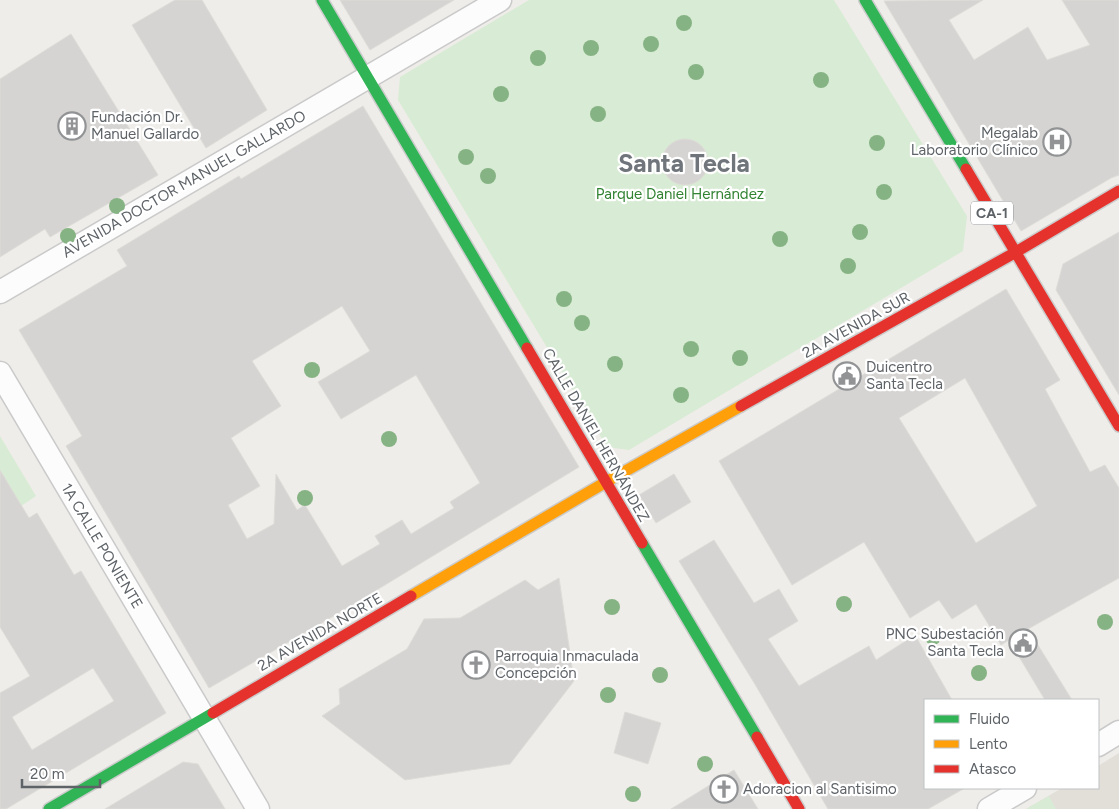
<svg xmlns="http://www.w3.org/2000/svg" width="1119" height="809" viewBox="0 0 1119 809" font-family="Figtree,sans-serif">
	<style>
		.education { fill: #e2dfd9 }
		.green { fill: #d8ebd4 }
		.building { fill: #d5d4d2; stroke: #dedcd8; fill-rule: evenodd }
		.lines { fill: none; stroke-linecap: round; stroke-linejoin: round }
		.street-casing { stroke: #cacaca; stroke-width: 25 }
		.fast-casing { stroke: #cbcbcb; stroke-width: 14 }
		.slow-casing { stroke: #cbcbcb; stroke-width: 14 }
		.jam-casing { stroke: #cbcbcb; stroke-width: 14 }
		.street { stroke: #fdfcfc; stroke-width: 22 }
		.fast { stroke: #30b455; stroke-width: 11 }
		.slow { stroke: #ff9f0a; stroke-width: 11 }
		.jam { stroke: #e5322d; stroke-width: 11 }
		.tree { fill: #86b384 }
		.labels { text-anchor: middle; stroke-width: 4.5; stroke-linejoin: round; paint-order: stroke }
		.shield { fill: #fff; stroke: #8e9295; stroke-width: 1 }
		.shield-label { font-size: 14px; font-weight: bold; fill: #5e6368 }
		.poi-label { font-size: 15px; fill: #5e6368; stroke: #fff; text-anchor: start }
		.street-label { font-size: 15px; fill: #5e6368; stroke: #fff }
		.park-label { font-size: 15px; fill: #318332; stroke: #fff }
		.town-label { font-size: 25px; font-weight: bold; fill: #6f757a; stroke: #fff }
	</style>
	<rect width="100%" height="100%" fill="#efede9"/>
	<!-- education -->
	<path class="education" d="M1119 753V809H1026L1062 788H1098V766Z"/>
	<!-- green -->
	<path class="green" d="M529 0H834L967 216 963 251 629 450 607 447 398 100 400 77Z
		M0 436 36 496 21 506 0 476Z
		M1049 796 1056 809H1026Z"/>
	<!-- building -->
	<path class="building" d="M175 0H202L267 110 206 148 132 25Z
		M340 0H454L370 50Z
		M983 0 949 20 974 60 1028 27 1047 60 1090 45 1062 0H1119V175L1111 178 1021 231 884 1Z
		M71 34 158 175 50 237 45 229 0 257V79Z
		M363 106 579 467 339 613 209 688 66 446 82 436 19 330 127 266 117 250 239 176 241 179ZM342 306 370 351 318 382 341 419 416 375 480 483 450 502 454 508 411 534 402 520 375 536 380 544 342 566 305 505 297 510 276 474 274 524 247 539 228 505 260 486 231 438 281 406 252 361Z
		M662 162a23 23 0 1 1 46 0a23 23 0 1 1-46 0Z
		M1119 232V395L1056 290 1063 264Z
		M1006 289 1060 380 1045 389 1090 472 1105 465 1119 488V578L1028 629 1072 700H1045L1009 640 1001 645 976 604 952 619 939 600 910 618 864 542 792 585 719 461ZM965 378 1037 506 976 543 899 418Z
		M0 470 29 518 37 513 74 575 81 571 166 713 6 809H0V693L30 676 0 627ZM93 668 114 701 32 750 12 717Z
		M674 474 691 502 656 523 639 495Z
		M714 540 754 603 779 589 798 621 768 639 799 686 869 646 876 660 915 635 952 700H925V788H965L928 809H828L753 681 679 561Z
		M559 578 574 681 510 764 405 780 322 716 340 704 339 689 407 649 424 619 460 618 525 580 538 590Z
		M625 712 661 723 648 764 614 753Z
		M183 762 198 764 225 809H105Z
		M734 770 758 809H671Z"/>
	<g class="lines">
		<!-- street casing -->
		<g class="street-casing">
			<path id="street" d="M0 292 500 0
				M0 373 258 809
				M1098 745 1119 732
				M989 809 1025 788"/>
		</g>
		<!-- fast casing -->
		<g class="fast-casing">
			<path id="fast" d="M322 0 527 348
				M865 0 966 169
				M642 543 757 737
				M49 809 213 713"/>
		</g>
		<!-- slow casing -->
		<g class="slow-casing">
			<path id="slow" d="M411 596 606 482 741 406"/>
		</g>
		<!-- jam casing -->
		<g class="jam-casing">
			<path id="jam" d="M966 169 1119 426
				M527 348 642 543
				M741 406 1016 252 1119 191
				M213 713 411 596
				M757 737 799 809"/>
		</g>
		<!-- street -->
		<use href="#street" class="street"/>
		<!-- fast -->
		<use href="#fast" class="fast"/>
		<!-- slow -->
		<use href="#slow" class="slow"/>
		<!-- jam -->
		<use href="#jam" class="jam"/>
	</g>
	<!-- trees -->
	<g class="tree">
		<circle cx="684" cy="23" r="8"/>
		<circle cx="651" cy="44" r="8"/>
		<circle cx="591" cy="48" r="8"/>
		<circle cx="538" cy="58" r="8"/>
		<circle cx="696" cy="72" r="8"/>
		<circle cx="821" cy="80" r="8"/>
		<circle cx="501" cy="94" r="8"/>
		<circle cx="598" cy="114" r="8"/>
		<circle cx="877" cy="143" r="8"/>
		<circle cx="466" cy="157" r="8"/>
		<circle cx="488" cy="176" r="8"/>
		<circle cx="884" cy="192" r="8"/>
		<circle cx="117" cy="206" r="8"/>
		<circle cx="860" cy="232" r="8"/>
		<circle cx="68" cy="236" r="8"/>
		<circle cx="780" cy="239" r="8"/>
		<circle cx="848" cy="266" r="8"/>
		<circle cx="564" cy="299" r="8"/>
		<circle cx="582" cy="323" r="8"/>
		<circle cx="691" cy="349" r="8"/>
		<circle cx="740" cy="358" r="8"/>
		<circle cx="615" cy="364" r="8"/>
		<circle cx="312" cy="370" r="8"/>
		<circle cx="681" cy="395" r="8"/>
		<circle cx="389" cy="439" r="8"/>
		<circle cx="305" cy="498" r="8"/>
		<circle cx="844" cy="604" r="8"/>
		<circle cx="612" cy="607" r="8"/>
		<circle cx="1105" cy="622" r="8"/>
		<circle cx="933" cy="637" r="8"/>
		<circle cx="979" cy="673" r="8"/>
		<circle cx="660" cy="675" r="8"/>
		<circle cx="608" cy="695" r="8"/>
		<circle cx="705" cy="764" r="8"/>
		<circle cx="633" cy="794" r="8"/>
	</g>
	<!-- icons -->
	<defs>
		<g id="building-ring" transform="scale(1.4375)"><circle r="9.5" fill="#fff" stroke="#919395" stroke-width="1.5"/><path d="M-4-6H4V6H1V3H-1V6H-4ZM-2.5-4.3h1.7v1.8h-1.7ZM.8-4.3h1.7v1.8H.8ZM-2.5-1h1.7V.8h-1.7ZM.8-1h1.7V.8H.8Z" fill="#919395"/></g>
		<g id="hospital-ring" transform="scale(1.4375)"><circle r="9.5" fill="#fff" stroke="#919395" stroke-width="1.5"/><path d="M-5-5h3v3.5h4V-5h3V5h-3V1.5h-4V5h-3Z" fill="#919395"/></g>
		<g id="civic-ring" transform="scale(1.4375)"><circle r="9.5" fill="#fff" stroke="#919395" stroke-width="1.5"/><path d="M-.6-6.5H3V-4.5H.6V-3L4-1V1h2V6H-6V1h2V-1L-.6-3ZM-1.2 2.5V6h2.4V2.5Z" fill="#919395"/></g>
		<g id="church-ring" transform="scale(1.4375)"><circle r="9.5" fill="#fff" stroke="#919395" stroke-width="1.5"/><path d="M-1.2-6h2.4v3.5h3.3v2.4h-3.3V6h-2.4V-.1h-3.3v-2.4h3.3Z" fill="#919395"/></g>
	</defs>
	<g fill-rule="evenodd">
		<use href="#building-ring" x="72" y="126"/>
		<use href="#hospital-ring" x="1057" y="142"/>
		<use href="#civic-ring" x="847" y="376"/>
		<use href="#civic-ring" x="1023" y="643"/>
		<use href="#church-ring" x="476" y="665"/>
		<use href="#church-ring" x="724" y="789"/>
	</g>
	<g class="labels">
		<!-- shield labels -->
		<rect class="shield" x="971" y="201.5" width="42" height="23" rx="4"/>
		<g class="shield-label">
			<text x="992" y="218">CA-1</text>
		</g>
		<!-- poi labels -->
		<g class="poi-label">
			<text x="91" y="122">Fundación Dr.<tspan x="91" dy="17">Manuel Gallardo</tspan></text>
			<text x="1038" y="138" text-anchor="end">Megalab<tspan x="1038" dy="17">Laboratorio Clínico</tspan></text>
			<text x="866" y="372">Duicentro<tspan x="866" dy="17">Santa Tecla</tspan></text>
			<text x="1004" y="639" text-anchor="end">PNC Subestación<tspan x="1004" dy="17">Santa Tecla</tspan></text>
			<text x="495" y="661">Parroquia Inmaculada<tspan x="495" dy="17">Concepción</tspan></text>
			<text x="743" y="794">Adoracion al Santisimo</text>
		</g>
		<!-- street labels -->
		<g class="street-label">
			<text transform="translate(184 184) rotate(-30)" y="5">AVENIDA DOCTOR MANUEL GALLARDO</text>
			<text transform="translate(856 325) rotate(-29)" y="5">2A AVENIDA SUR</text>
			<text transform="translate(596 435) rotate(60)" y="5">CALLE DANIEL HERNÁNDEZ</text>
			<text transform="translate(102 546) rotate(59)" y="5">1A CALLE PONIENTE</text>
			<text transform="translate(320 632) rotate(-30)" y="5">2A AVENIDA NORTE</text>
		</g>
		<!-- park labels -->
		<g class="park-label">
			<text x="680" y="199">Parque Daniel Hernández</text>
		</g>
		<!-- town labels -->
		<g class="town-label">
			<text x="684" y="172">Santa Tecla</text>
		</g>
	</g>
	<!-- legend -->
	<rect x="924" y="699" width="175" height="90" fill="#ffffff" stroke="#bfc1c3"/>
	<rect x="934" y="715" width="25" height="8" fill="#30b455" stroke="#bfc1c3"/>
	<text x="969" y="724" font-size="15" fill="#5e6368">Fluido</text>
	<rect x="934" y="740" width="25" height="8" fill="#ff9f0a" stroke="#bfc1c3"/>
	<text x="969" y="749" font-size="15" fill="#5e6368">Lento</text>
	<rect x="934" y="765" width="25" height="8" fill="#e5322d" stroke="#bfc1c3"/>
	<text x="969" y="774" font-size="15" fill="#5e6368">Atasco</text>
	<!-- scale -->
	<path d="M22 779v8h78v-8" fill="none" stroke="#5e6368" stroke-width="2.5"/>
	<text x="30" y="779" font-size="15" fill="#5e6368" stroke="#ffffff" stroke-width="4" paint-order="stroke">20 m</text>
</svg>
